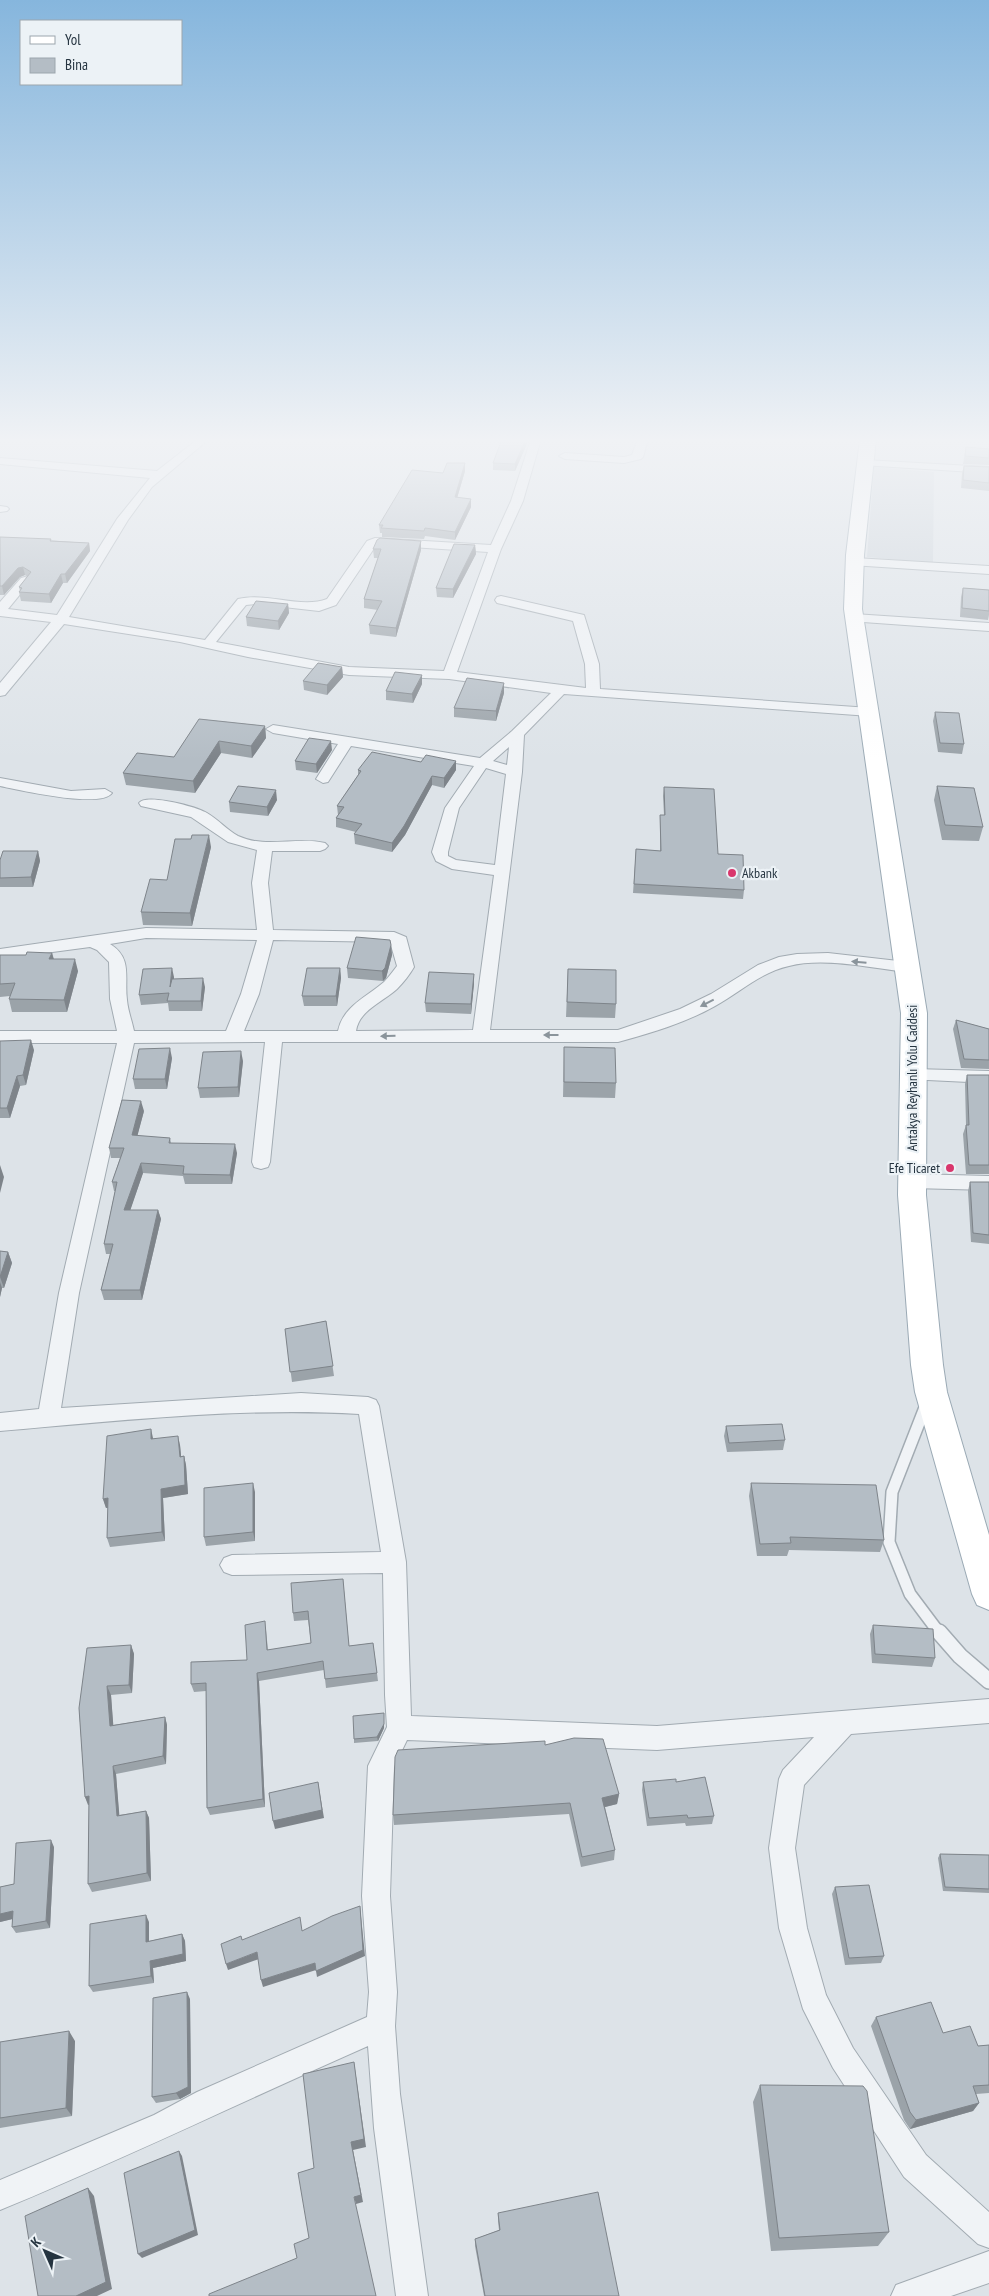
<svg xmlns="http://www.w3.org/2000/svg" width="989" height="2296" viewBox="0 0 989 2296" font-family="'PT Sans Narrow',sans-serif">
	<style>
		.built { fill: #cbd3da }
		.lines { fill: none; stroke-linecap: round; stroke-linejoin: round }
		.lane-far1-casing { stroke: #a2abb2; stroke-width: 14 }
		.lane-casing { stroke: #a2abb2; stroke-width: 18 }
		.street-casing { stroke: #a2abb2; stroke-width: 2 }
		.primary-casing { stroke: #9baab5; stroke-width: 2 }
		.path { stroke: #bbc1c7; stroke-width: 2; stroke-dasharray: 2.5 2.5; stroke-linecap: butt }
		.lane-far1 { stroke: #f0f3f6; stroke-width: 11 }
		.lane { stroke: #f0f3f6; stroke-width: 15 }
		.street { fill: #f0f3f6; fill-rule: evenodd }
		.primary { fill: #fff; fill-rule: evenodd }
		.wall { fill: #9ba3a9 }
		.shaded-wall { fill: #7e848a }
		.building { fill: #b4bdc5; stroke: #7e848a }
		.oneway { fill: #8a949b }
		.poi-dot { fill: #d9366c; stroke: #ecf2f6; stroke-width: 2 }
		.labels { text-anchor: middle; stroke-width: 4.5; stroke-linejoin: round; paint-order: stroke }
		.poi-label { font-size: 14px; fill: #253440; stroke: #ecf2f6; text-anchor: start }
		.street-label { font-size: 14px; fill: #253440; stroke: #ecf2f6 }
	</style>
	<rect width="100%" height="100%" fill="#dde3e8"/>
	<!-- built -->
	<path class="built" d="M874 467 934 472 933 563 867 557Z"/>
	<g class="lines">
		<!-- lane-far1 casing -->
		<g class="lane-far1-casing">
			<path id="lane-far1" d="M926 1405 892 1492 889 1542 910 1594 940 1634"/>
		</g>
		<!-- lane casing -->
		<g class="lane-casing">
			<path id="lane" d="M939 1632 960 1656 989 1681"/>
		</g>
		<!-- street casing -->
		<g class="street-casing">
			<path id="street" d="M198 439H209L152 487 128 520 69 617 205 640 238 599C267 592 301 609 327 599L367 541 375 538 491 545 511 501 531 439H541L523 501 501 549 457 672 586 688 585 664 573 621 497 603 495 600 497 597 501 596 584 615 599 664 600 689 870 708 877 712 870 716 564 694 524 735 522 772 490 1030H618L680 1009 711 994 758 965 779 957 797 954 828 953 907 962 913 963 915 967 913 971 907 972C871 968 824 957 789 966 761 972 739 993 715 1006 685 1023 651 1033 618 1042H282L270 1162 268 1167 261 1169 254 1167 252 1162 265 1042 134 1043 79 1293 61 1408 301 1393 368 1397 376 1400 379 1406 406 1562 411 1716 657 1726 989 1699V1723L851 1734 804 1785 795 1848 807 1928 826 1995 853 2048 926 2155 989 2212V2248L978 2244 904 2177 833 2068 803 2009 779 1928 769 1848 779 1779 783 1770 814 1737 657 1750 407 1740 394 1767 390 1896 397 1992 395 2026 400 2094 428 2296H396L374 2128 368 2046C245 2100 124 2159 0 2210V2180L154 2115 197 2092 367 2017 369 1992 362 1896 368 1766 387 1727 385 1695 383 1573 232 1575 224 1572 220 1565 224 1558 232 1555 381 1552 359 1414C239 1407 119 1421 0 1431V1413L39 1409 59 1293 117 1043H0V1031H117L110 999 109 962 97 950 90 947 0 959V949L146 928 257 930 252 883 257 850 228 842 191 817 141 806 139 803C146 793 197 807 207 813 219 820 227 830 238 836 266 849 297 836 325 843L328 846 325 849 320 851H272L268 883 273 930 394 932 406 937 414 967C410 974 403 983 397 989 383 1002 359 1010 356 1031L473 1030 494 875 452 869 436 861 432 852 445 808 474 766 351 746 328 782 323 783 316 779 338 744 273 733 266 729 273 725 480 758 512 731 551 693 449 679 349 675 248 657 180 642 64 624 5 695 0 696V683L51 622 0 616V602L21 578 25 577 31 581 8 609 57 615 117 519 150 478 0 464V458L157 471ZM380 545 488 552 444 671 349 667 216 642 246 605 257 604 319 611 336 605 375 547ZM509 747 507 765 493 761ZM486 768 506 774 495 865 456 860 448 856V852L459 808ZM146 938 257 940 241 994 226 1031H134C132 1021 128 1011 127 1000 124 978 133 958 110 944ZM273 940 390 942 397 966C393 971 389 977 384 982 367 997 343 1006 338 1031H244L259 994Z
				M638 439H648L643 457 641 459 624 463 565 459 559 456 565 453 624 457 632 455Z
				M865 460 989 467V473L861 465 859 463Z
				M0 506 7 507 9 509 7 511 0 512Z
				M855 558 989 566V574L851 565 849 562Z
				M854 614 989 623V631L849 621 848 618Z
				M0 778 71 791 105 789 112 793C101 809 19 790 0 786Z
				M913 1069 989 1071V1083L907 1079 904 1075 907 1071Z
				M912 1174 989 1176V1190L912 1188 905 1186 902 1181 905 1176Z
				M989 2251V2283L951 2296H891L896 2285Z"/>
		</g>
		<!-- primary casing -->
		<g class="primary-casing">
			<path id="primary" d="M860 439H876L864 555 862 609 927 1013 926 1195 943 1365 947 1392 989 1535V1610L977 1605 972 1594 915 1392 911 1365 898 1195 901 1013 844 609 846 555Z"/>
		</g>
		<!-- path -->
		<path class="path" d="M324 439H336"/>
		<!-- lane-far1 -->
		<use href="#lane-far1" class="lane-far1"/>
		<!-- lane -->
		<use href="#lane" class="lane"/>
		<!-- street -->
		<use href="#street" class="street"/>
		<!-- primary -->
		<use href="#primary" class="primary"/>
	</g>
	<!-- wall -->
	<path class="wall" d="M502 439H529L515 471 493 470V463Z
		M966 447 989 449V465L963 464Z
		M465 463V471L457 498 471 499V507L455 540 425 536 424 539 382 537V533H380L379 525 443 473Z
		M964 466 989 467V491L961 488 962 473Z
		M0 537 89 543 90 551 67 583H63L51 603 21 601 19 592 20 591 19 587 27 577 25 575 20 577 4 595H0Z
		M475 545 476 554 453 598 437 597 436 588Z
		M373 549 421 550 396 637 370 634 369 625 378 610 364 608V599L378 558H374Z
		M963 588 989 590V615L988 620 960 617 961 597Z
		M288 604 289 613 279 630 247 626 246 617Z
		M342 667 343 677 327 695 304 690 303 681Z
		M422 684 413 703 386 700V691Z
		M504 693 496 721 454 717V708Z
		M935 712 964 744 962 754 938 752 933 721Z
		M199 719 265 726 266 738 252 758 221 753 195 793 126 785 123 773 174 757Z
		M332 750 317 773 296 770 295 761Z
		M456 761V770L444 788 432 785 405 835 392 852 355 844 354 834 356 832 336 827V818L338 815 337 806 358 775V770Z
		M937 786 983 827 979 841 942 840 934 800Z
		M664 787 718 854 744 890 743 899 633 893 636 849 660 851V815H664L663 796Z
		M277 800 268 816 230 812 229 802Z
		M211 847 192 926 143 925 141 912 167 880Z
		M38 851 40 861 33 887H0V860Z
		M391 945 392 955 386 978 383 981 348 978 347 968Z
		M52 953 54 959 78 971 67 1012H12L9 999 10 996 0 997V955H26Z
		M340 968 341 978 337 1006H304L302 996Z
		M568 969 616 1004 615 1018 566 1017Z
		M474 974V983L471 1014 426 1012 425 1003Z
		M174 977V979L205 987 202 1011H169L168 1003 141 1005 139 995Z
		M956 1020 989 1029V1069L961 1068 953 1029Z
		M0 1041 34 1050 26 1085 20 1086 10 1118H0Z
		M564 1047 616 1083 615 1098 563 1097Z
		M172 1058 167 1089H135L133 1079Z
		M243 1061 239 1097 200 1098 198 1088Z
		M967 1075H989V1174H966L963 1134 966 1125 965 1084Z
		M144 1111 137 1136 170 1138 171 1143 237 1153 232 1184H185L183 1176 143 1173 130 1210H158L161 1219 142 1300H104L101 1290 110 1254H106L104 1244 115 1191H114L112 1182 120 1158H111L109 1148Z
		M970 1182H989V1244L971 1242 968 1191Z
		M0 1251 8 1252 12 1263 4 1288H2L0 1297Z
		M326 1321 334 1376 292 1382 285 1329Z
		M726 1426 785 1440 783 1450 727 1452 724 1436Z
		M153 1439 180 1445 181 1456H184L186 1465 188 1494 163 1498 165 1541 110 1547 107 1538 108 1508H106L103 1499Z
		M751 1483 884 1540 880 1552 789 1550 787 1556H757L749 1496Z
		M255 1492V1541L206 1546 204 1537Z
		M343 1579 349 1646 373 1643 378 1681 326 1688 324 1670 259 1681 265 1807 210 1815 207 1808 206 1691 194 1692 191 1684 247 1660 266 1630 268 1650 311 1643 308 1620 294 1621 293 1613Z
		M873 1625 935 1658 932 1667 872 1663 870 1634Z
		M131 1645 134 1654 132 1693 111 1695 113 1725 165 1717 167 1725 166 1764 116 1774 119 1815 146 1811 149 1818 151 1881 92 1892 88 1884 89 1805 85 1797 79 1708Z
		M384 1728 378 1741 354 1743V1739Z
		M545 1745 619 1794 617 1804 605 1807 615 1850 614 1860 581 1867 569 1814 394 1825 393 1815Z
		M643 1782H676L714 1816 712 1824 686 1826 685 1823 647 1826 642 1790Z
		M54 1847 50 1928 16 1933 12 1927V1919L0 1922V1887L14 1884Z
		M940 1854 989 1855V1893L943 1891 938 1858Z
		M835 1887 884 1956 881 1963 845 1965 832 1894Z
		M149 1922V1941L182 1934 185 1941 186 1961 153 1968 154 1983 93 1992 89 1986Z
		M190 1999 191 2093 180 2099 156 2103 152 2097Z
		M876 2017 943 2033 978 2046 989 2045V2093L976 2094 979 2103 973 2111 910 2129 904 2120 871 2026Z
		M75 2041 72 2116 0 2128V2042Z
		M760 2085 889 2232 878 2246 771 2251 753 2102Z
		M498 2213 619 2296H484L475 2246V2239L499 2230 498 2221Z"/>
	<!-- shaded-wall -->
	<path class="shaded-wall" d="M526 439H529L515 471V464Z
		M465 463V471L455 505V497Z
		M471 499V507L455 540V532Z
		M421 541V550L396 637V628Z
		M89 543 90 551 67 583 65 574Z
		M475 545 476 554 453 598V589Z
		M23 567 25 575 20 577 4 595 2 586 18 568Z
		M61 574 63 583 51 603 49 594Z
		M288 604 289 613 279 630 278 621Z
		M342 667 343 677 327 695V685Z
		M422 675V684L413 703 412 694Z
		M504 683V693L496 721V711Z
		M265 726 266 738 252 758 251 746Z
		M219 741 221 753 195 793 193 781Z
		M331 741 332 750 317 773 316 764Z
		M456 761V770L444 788V778Z
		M432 776V785L405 835 392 852V843Z
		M276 790 277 800 268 816 267 807Z
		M209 835 211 847 192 926 190 913Z
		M38 851 40 861 33 887 31 877Z
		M391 945 392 955 386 978 383 981 382 971Z
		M52 953 55 965 49 959Z
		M75 959 78 971 67 1012 64 1000Z
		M172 968 174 977 172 997 170 987Z
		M340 968 341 978 337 1006 336 996Z
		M474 974V983L471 1014V1004Z
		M203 978 205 987 202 1011 201 1001Z
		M31 1040 34 1050 26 1085 23 1075Z
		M170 1048 172 1058 167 1089 165 1079Z
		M241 1051 243 1061 239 1097 238 1087Z
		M17 1076 20 1086 10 1118 7 1108Z
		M141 1101 144 1111 135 1145 132 1135Z
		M235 1144 237 1153 232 1184 230 1175Z
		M141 1163 143 1173 127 1220 124 1210Z
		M0 1165 4 1177 0 1193Z
		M158 1210 161 1219 142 1300 140 1290Z
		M8 1252 12 1263 4 1288 0 1277Z
		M0 1282 2 1288 0 1297Z
		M151 1429 153 1438V1449L151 1439Z
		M178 1436 180 1445 182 1466 180 1457Z
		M184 1456 186 1465 188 1494 163 1498 165 1541 162 1532 161 1489Z
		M253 1483 255 1492V1541L253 1532Z
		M108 1498 111 1507 106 1508 103 1499Z
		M131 1645 134 1654 132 1693 129 1685Z
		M257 1673 259 1681 265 1807 263 1799Z
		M107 1686 111 1695 114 1734 110 1726Z
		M384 1713V1728L378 1741 377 1737Z
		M165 1717 167 1725 166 1764 163 1756Z
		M113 1766 116 1774 120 1823 117 1816Z
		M318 1782 324 1818 275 1829 273 1821Z
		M619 1794 617 1804 601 1808 602 1798Z
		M89 1796 92 1804 88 1805 85 1797Z
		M146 1811 149 1818 151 1881 147 1873Z
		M51 1840 54 1847 50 1928 46 1921Z
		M360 1906 365 1956 317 1977 316 1971Z
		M13 1911 17 1918 0 1922V1914Z
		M146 1915 149 1922V1948L146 1942Z
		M182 1934 185 1941 186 1961 153 1968 154 1983 151 1976 150 1961Z
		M257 1952 259 1959 228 1970 226 1964Z
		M315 1963 316 1970 263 1987 261 1980Z
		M187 1992 190 1999 191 2093 180 2099 176 2093Z
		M69 2031 75 2041 72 2116 66 2108Z
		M354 2062 366 2147 353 2150 363 2202 356 2204 354 2197 351 2142Z
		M979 2103 973 2111 910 2129 916 2120Z
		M179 2151 182 2156 198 2235 142 2258 138 2254Z
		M88 2188 94 2196 112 2289 97 2296H76Z"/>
	<!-- building -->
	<path class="building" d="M502 439H526L515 464 493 463Z
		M966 447 989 449V458L965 456Z
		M447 463H465L455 497 471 499 455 532 425 528 424 531 381 528 383 525H379L412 470 443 473Z
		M964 466 989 467V483L963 480Z
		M0 537 51 539 50 541 89 543 65 574H61L49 594 19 592 22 588 19 587 31 572 23 567 18 568 2 586H0Z
		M380 538 421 541 396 628 369 625 382 601 364 599 381 549H373L377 540Z
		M454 544 475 545 453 589 436 588Z
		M963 588 989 590V611L962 608Z
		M256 601 288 604 278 621 246 617Z
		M318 663 342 667 327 685 303 681Z
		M395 672 422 675 412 694 386 691Z
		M467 678 504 683 496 711 454 708Z
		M935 712 959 713 964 744 940 743Z
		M199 719 265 726 251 746 219 741 193 781 123 773 137 753 174 757Z
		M309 738 331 741 316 764 295 761Z
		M372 752 421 762 426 755 456 761 444 778 432 776 404 826 392 843 354 834 362 824 336 818 344 807 337 806 361 771 358 770Z
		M238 786 276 790 267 807 229 802Z
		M937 786 974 788 983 827 945 825Z
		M664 787 714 789 718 854 743 855 744 890 634 884 636 849 661 851 660 815H665Z
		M192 835H209L190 913 141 912 150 879 167 880 175 839H191Z
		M3 851H38L31 877 0 878V860Z
		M356 937 390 940 391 945 385 968 382 971 347 968Z
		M27 952 52 953 49 959H75L64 1000 9 999 15 983 0 984V955H26Z
		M172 968 170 987 172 979 203 978 201 1001H167L169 993 139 995 143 969Z
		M307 968H340L336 996H302Z
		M568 969 616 970V1004L567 1002Z
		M429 972 474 974 471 1004 425 1003Z
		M956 1020 989 1029V1060L964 1059Z
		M31 1040 23 1075 17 1076 7 1108H0V1041Z
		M564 1047 615 1048 616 1083 564 1082Z
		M170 1048 165 1079H133L139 1049Z
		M241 1051 238 1087 198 1088 203 1052Z
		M967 1075H989V1165H969L966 1125H969Z
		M122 1100 141 1101 132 1135 170 1138 169 1143 235 1144 230 1175 183 1174 184 1166 141 1163 124 1210H158L140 1290H101L113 1244H104L117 1182H112L124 1148H109Z
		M970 1182H989V1235L973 1233Z
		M0 1251 8 1252 0 1277Z
		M326 1321 333 1366 290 1372 285 1329Z
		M782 1424 785 1440 729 1443 726 1426Z
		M151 1429V1439L178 1436 180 1457 184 1456 185 1485 161 1489 162 1532 107 1538 108 1498 103 1499 107 1436Z
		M253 1483V1532L204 1537V1488Z
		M751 1483 876 1485 884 1540 790 1537 791 1543 760 1544Z
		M343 1579 349 1646 373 1643 377 1673 325 1679 323 1661 257 1673 263 1799 207 1808 206 1683 191 1684V1662L247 1660 245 1625 265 1621 267 1650 311 1643 308 1611 293 1613 291 1583Z
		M873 1625 933 1629 935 1658 875 1654Z
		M131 1645 129 1685 107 1686 110 1726 165 1717 163 1756 113 1766 117 1816 146 1811 147 1873 88 1884 89 1796 85 1797 79 1708 87 1648Z
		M384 1713V1724L377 1737 354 1739 353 1716Z
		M574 1738 603 1739 619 1794 602 1798 615 1850 582 1857 570 1803 393 1815 395 1757 398 1750 545 1741V1745Z
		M705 1777 714 1816 688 1818 687 1815 649 1818 643 1782 676 1779V1782Z
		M318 1782 322 1810 273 1821 269 1793Z
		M51 1840 46 1921 12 1927 13 1911 0 1914V1887L14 1884 16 1843Z
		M940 1854 989 1855V1889L945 1887Z
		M869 1885 884 1956 849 1958 835 1887Z
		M360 1906 363 1950 316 1971 315 1963 261 1980 257 1952 226 1964 221 1944 241 1936 242 1940 300 1917 302 1931 332 1916Z
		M146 1915V1942L182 1934 183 1954 150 1961 151 1976 89 1986 90 1924Z
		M187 1992 188 2087 176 2093 152 2097 153 1998Z
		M931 2002 943 2033 970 2026 978 2046 989 2045V2085L973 2086 979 2103 916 2120 910 2112 876 2017Z
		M69 2031 66 2108 0 2118V2042Z
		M354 2062 364 2139 351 2142 361 2195 354 2197 376 2296H209V2294L297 2258 294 2244 309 2238 298 2173 314 2168 303 2074Z
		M760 2085 863 2086 867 2091 889 2232 779 2238Z
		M179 2151 195 2230 138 2254 124 2173Z
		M88 2188 106 2282 76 2296H38L25 2216Z
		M598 2192 619 2296H485L475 2239 500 2230 498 2213Z"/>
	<!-- one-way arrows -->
	<defs><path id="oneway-solid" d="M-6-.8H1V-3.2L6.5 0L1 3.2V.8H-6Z" transform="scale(1.25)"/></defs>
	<g class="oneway">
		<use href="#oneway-solid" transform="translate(859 962) rotate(-175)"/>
		<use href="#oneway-solid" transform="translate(707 1003) rotate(153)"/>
		<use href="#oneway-solid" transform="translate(551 1035) rotate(-180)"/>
		<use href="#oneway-solid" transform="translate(388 1036) rotate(179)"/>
	</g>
	<!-- sky -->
	<linearGradient id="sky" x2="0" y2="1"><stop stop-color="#86b6dd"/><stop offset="0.58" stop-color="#f0f2f5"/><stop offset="1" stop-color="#f0f2f5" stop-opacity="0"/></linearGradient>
	<rect width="989" height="760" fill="url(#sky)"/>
	<!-- markers -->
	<g class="poi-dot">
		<circle cx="732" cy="873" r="5"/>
		<circle cx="950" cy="1168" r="5"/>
	</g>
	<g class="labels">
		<!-- poi labels -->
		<g class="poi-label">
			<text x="742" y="878">Akbank</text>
			<text x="940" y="1173" text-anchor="end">Efe Ticaret</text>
		</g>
		<!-- street labels -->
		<g class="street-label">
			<text transform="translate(912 1078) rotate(-90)" y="5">Antakya Reyhanlı Yolu Caddesi</text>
		</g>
	</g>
	<!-- legend -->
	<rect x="20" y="20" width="162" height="65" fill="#ecf2f6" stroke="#9ca6ad"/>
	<rect x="30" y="36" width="25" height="8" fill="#ffffff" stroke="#9ca6ad"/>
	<text x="65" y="45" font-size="15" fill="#253440">Yol</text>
	<rect x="30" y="58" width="25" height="15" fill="#b4bdc5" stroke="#9ca6ad"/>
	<text x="65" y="70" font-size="15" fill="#253440">Bina</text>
	<!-- north arrow -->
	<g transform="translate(45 2251) rotate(315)" stroke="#ecf2f6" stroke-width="4" paint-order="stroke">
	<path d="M0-4L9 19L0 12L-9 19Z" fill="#253440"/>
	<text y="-8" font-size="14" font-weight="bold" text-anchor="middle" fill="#253440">K</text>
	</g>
</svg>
